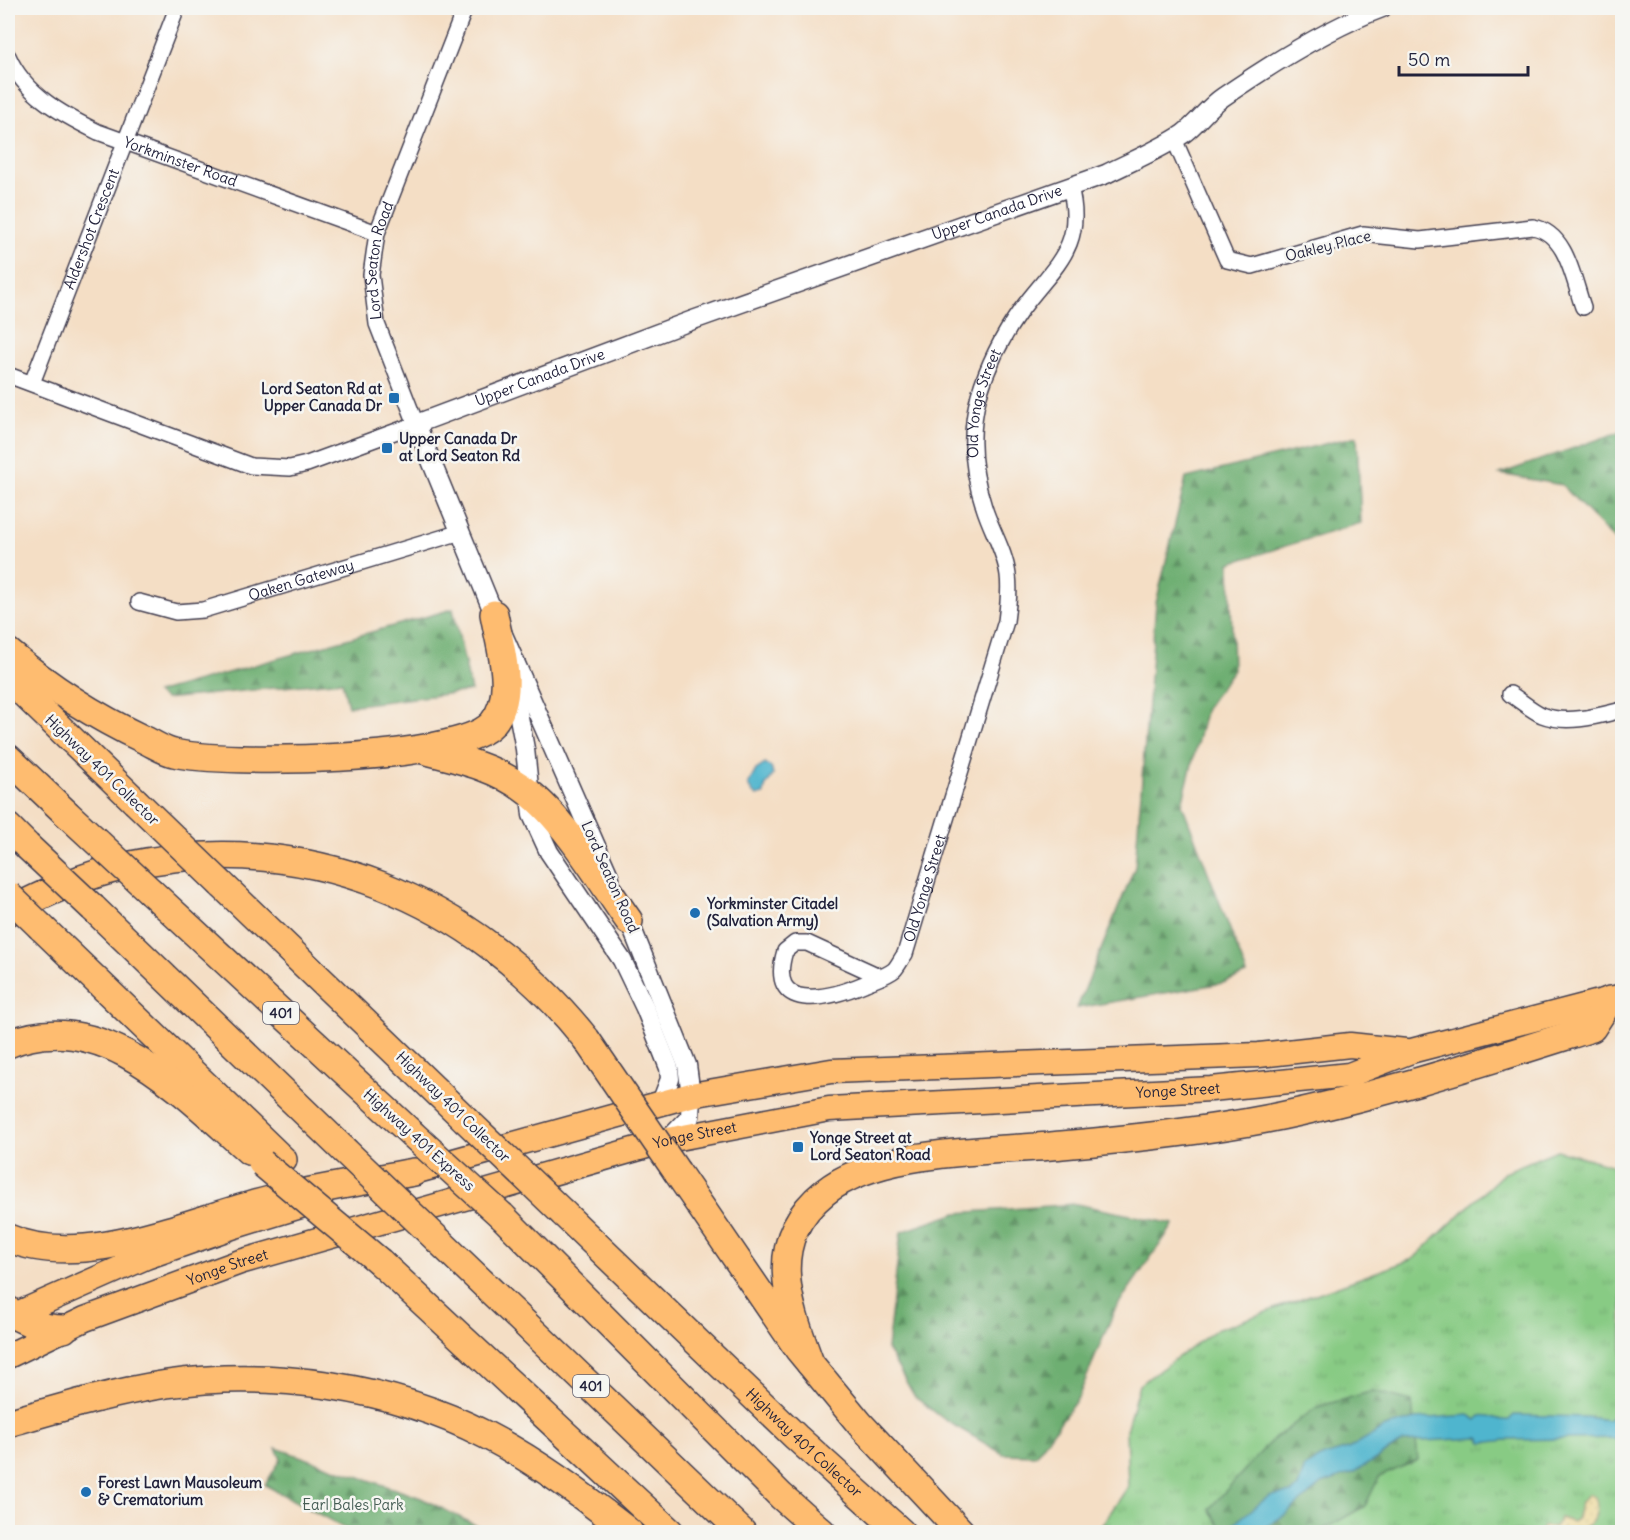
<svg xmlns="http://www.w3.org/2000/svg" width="1630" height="1540" viewBox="0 0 1630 1540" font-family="Delius,sans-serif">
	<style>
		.grass { fill: url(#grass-tufts); stroke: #557660; stroke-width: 1.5 }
		.forest { fill: url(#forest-firs); stroke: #486856; stroke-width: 1.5 }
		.sand { fill: url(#sand-dots); stroke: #887e6c; stroke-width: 1.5 }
		.water { fill: #4fb5ce; stroke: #386c84; stroke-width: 1.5 }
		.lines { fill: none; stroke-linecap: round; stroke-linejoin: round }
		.minor-casing { stroke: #423e50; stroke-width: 18 }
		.tertiary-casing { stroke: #423e50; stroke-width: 21 }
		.primary-casing { stroke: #423e50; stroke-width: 27 }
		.motorway-casing { stroke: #423e50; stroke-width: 30 }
		.minor { stroke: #fff; stroke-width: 15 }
		.tertiary { stroke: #fff; stroke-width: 18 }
		.primary { stroke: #febc70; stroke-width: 24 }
		.motorway { stroke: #febc70; stroke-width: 27 }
		.motorway-bridge-casing { stroke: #423e50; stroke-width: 30; stroke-linecap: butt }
		.motorway-bridge { stroke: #febc70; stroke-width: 27 }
		.poi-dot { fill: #1f6fb2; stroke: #f6f6f2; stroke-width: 2 }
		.labels { text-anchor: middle; stroke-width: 5; stroke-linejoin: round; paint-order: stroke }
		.shield { fill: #f6f6f2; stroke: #626272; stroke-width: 1.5 }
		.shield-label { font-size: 14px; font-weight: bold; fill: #22223b }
		.street-label { font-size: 15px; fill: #22223b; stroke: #f6f6f2 }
		.poi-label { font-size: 15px; font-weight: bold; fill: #22223b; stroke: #f6f6f2; text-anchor: start }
		.park-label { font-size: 15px; fill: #465d55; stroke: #f6f6f2 }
	</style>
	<defs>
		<pattern id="grass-tufts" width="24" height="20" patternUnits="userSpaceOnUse" patternTransform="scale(1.5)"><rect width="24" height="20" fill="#88cb84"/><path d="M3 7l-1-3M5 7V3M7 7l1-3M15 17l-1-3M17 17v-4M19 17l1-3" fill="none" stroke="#75ae73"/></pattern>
		<pattern id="forest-firs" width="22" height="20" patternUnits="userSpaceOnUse" patternTransform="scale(1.5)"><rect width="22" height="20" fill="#6eaf72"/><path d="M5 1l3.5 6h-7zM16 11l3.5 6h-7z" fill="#5a8e5f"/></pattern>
		<pattern id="sand-dots" width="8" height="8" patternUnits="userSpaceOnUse" patternTransform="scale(1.5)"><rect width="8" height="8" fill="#eeda9e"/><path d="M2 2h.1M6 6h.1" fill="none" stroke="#ccbb89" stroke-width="1.8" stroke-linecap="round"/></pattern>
	</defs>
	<rect width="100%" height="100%" fill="#f6f6f2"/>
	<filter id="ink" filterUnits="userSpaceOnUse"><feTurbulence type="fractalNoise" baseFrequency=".0167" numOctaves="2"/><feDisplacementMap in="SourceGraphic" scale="12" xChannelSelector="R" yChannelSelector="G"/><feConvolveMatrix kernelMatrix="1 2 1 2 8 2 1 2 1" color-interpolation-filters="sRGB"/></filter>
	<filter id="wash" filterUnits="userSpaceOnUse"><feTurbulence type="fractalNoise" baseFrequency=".008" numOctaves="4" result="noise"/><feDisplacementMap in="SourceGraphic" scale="24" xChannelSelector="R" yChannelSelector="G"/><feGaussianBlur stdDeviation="1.35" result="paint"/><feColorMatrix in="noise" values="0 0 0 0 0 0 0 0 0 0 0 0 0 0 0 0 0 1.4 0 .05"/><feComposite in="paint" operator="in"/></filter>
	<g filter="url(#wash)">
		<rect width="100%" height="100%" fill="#f4dec5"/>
		<!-- grass -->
		<path class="grass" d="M1557 1150 1622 1168V1532H1097L1128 1487 1126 1430 1139 1385 1216 1330 1413 1259 1505 1172Z"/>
		<!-- forest -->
		<path class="forest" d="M1622 431V543L1618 544 1562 485 1500 474Z
			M1357 436 1361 523 1230 563 1233 670 1206 708 1182 804 1247 974 1223 983 1077 1008 1135 867 1156 603 1186 478Z
			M453 609 471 691 348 706 342 681 165 699 156 693Z
			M1076 1204 1174 1224 1115 1309 1078 1398 1036 1455 1003 1454 945 1420 915 1397 887 1349 901 1232 957 1213Z
			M1373 1391 1412 1401 1418 1460 1379 1477 1365 1506 1319 1532H1224L1209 1509 1270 1442 1317 1407Z
			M276 1448 421 1498 477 1526 498 1532H352L265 1485 281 1459Z"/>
		<!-- sand -->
		<path class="sand" d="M1589 1494 1595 1497C1606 1533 1563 1533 1539 1532L1544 1526 1554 1528 1560 1518 1573 1522 1576 1520 1581 1502Z"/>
		<!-- water -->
		<path class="water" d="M765 764 771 767 773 775 765 787 764 794 757 796 752 792 748 785 756 770Z
			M1615 1413H1622V1438L1506 1440 1482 1443 1479 1438 1403 1442 1355 1472 1322 1484 1285 1515 1258 1532H1219L1236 1522 1269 1496 1292 1493 1298 1487 1305 1467 1324 1456 1348 1449 1385 1427 1416 1419 1469 1415 1477 1420 1480 1416C1492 1413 1497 1422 1509 1420L1514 1415 1586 1417 1608 1420Z"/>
	</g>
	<g filter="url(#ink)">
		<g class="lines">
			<!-- minor casing -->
			<g class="minor-casing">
				<g id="minor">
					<path id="s1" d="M8 56C24 94 63 115 98 132L377 233"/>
					<path d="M1174 139 1227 260 1252 266 1363 234 1420 240 1533 227C1567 233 1573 279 1583 307"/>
					<path id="s2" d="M8 375 251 466 290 468 307 464 416 424 377 324 371 275 377 233 465 8"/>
					<path id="s3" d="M32 383 177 8"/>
					<path id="s4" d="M139 602 176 612 203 610 461 532"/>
					<path d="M1510 694C1520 700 1531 710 1542 715 1567 725 1598 716 1622 710"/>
					<path id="s5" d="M881 977 807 943H795L785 951C766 1014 828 999 864 984 873 980 887 976 894 970 898 966 901 959 905 954L1006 621C1008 605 1010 591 1008 575 1005 551 991 530 984 507 972 471 969 432 979 395 988 364 1002 337 1021 310 1053 266 1086 248 1070 187"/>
				</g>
			</g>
			<!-- tertiary casing -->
			<g class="tertiary-casing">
				<g id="tertiary">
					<path d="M512 680 525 749 532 815 549 852 622 960 645 1008 669 1068 670 1079 660 1105"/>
					<path id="s6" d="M610 878 494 614 416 424 693 320 1106 174C1132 161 1159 150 1183 134 1198 123 1208 107 1223 97 1271 64 1328 28 1382 8"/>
					<path d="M625 911 687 1065 691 1095 690 1117 668 1140"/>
				</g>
			</g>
			<!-- primary casing -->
			<g class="primary-casing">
				<g id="primary">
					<path d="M396 1177 691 1095 831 1071 1259 1055 1350 1045 1406 1051"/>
					<path d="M8 1318 146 1257 235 1226 320 1200"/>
					<path id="s7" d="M8 1356 85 1319 240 1262 668 1140 829 1109 1211 1089 1349 1075 1411 1051 1622 996"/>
				</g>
			</g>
			<!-- motorway casing -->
			<g class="motorway-casing">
				<g id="motorway">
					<path d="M8 652C49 687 96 717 145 740 154 744 164 751 174 753 226 765 457 762 492 724 517 695 500 648 494 614"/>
					<path d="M8 678 135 801"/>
					<path d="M423 750C459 759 498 768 528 792 564 819 602 883 629 921"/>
					<path d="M8 758 66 813"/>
					<path d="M8 827 27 846"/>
					<path d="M221 884 465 1119"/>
					<path d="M151 892 411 1133"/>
					<path d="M93 908 344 1150"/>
					<path d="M8 912C45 893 84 875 126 866 305 827 474 899 586 1039"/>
					<path d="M41 927 283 1160"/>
					<path d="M8 1044C101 1004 184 1094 249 1151"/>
					<path d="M677 1172 799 1350 860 1424 961 1532"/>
					<path id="s8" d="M563 1213 796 1437 901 1532"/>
					<path d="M502 1216 781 1496 822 1532"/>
					<path d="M8 1238C86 1272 196 1217 274 1199 320 1188 367 1181 414 1172"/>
					<path d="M439 1241 742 1532"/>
					<path d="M380 1262 670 1532"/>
					<path d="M8 1310C22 1322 45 1329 64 1329"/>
					<path d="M810 1363C788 1303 764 1241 825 1192 879 1148 993 1152 1062 1145 1130 1139 1199 1132 1266 1119 1377 1097 1484 1062 1592 1028L1610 1000"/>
					<path d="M8 1423C60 1408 113 1392 167 1384 272 1369 391 1386 486 1435 538 1462 583 1496 629 1532"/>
				</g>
			</g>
			<!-- minor -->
			<use href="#minor" class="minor"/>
			<!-- tertiary -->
			<use href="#tertiary" class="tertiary"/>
			<!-- primary -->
			<use href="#primary" class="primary"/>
			<!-- motorway -->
			<use href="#motorway" class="motorway"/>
			<!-- motorway-bridge casing -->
			<g class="motorway-bridge-casing">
				<path id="motorway-bridge" d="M135 801 221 884
					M66 813 151 892
					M27 846 93 908
					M8 895 41 927
					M586 1039 677 1172
					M465 1119 563 1213
					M411 1133 502 1216
					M344 1150 439 1241
					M262 1163 380 1262"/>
			</g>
			<!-- motorway-bridge -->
			<use href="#motorway-bridge" class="motorway-bridge"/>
		</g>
	</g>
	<!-- markers -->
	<g class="poi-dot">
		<rect x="388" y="392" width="12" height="12" rx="3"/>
		<rect x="381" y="442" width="12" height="12" rx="3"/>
		<circle cx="695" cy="913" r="6"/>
		<rect x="792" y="1141" width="12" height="12" rx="3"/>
		<circle cx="86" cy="1492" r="6"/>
	</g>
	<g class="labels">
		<!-- shield labels -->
		<g class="shield">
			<rect x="263" y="1002" width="36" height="22" rx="4.5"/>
			<rect x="573" y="1375" width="36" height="22" rx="4.5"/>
		</g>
		<g class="shield-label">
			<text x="281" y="1018">401</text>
			<text x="591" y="1391">401</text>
		</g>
		<!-- street labels -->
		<g class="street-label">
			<text dy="5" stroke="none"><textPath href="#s1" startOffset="208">Yorkminster Road</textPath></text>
			<text dy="5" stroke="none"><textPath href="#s6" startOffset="1112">Upper Canada Drive</textPath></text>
			<text dy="5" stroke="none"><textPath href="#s3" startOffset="165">Aldershot Crescent</textPath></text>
			<text transform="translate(1328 246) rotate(-14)" y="5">Oakley Place</text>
			<text dy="5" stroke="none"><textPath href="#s2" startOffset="604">Lord Seaton Road</textPath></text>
			<text dy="5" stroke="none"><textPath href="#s6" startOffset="626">Upper Canada Drive</textPath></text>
			<text dy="5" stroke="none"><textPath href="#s5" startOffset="852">Old Yonge Street</textPath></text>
			<text dy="5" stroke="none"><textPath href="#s4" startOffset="168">Oaken Gateway</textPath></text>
			<text transform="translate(102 770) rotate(44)" y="5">Highway 401 Collector</text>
			<text transform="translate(610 877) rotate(66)" y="5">Lord Seaton Road</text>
			<text dy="5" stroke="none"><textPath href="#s5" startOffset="348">Old Yonge Street</textPath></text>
			<text dy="5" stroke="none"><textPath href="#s7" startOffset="1209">Yonge Street</textPath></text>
			<text transform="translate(453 1107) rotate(44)" y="5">Highway 401 Collector</text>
			<text dy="5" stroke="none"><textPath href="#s7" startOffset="723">Yonge Street</textPath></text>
			<text transform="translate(419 1140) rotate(42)" y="5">Highway 401 Express</text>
			<text dy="5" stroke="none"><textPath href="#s7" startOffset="237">Yonge Street</textPath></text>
			<text dy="5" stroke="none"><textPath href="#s8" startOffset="333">Highway 401 Collector</textPath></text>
		</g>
		<!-- poi labels -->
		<g class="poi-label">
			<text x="382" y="394" text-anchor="end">Lord Seaton Rd at<tspan x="382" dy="17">Upper Canada Dr</tspan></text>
			<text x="399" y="444">Upper Canada Dr<tspan x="399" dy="17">at Lord Seaton Rd</tspan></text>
			<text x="707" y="909">Yorkminster Citadel<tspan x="707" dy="17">(Salvation Army)</tspan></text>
			<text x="810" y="1143">Yonge Street at<tspan x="810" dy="17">Lord Seaton Road</tspan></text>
			<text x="98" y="1488">Forest Lawn Mausoleum<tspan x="98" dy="17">&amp; Crematorium</tspan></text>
		</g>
		<!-- park labels -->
		<g class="park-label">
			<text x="353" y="1510">Earl Bales Park</text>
		</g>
	</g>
	<!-- margin -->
	<rect width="1630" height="1540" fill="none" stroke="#f6f6f2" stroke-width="30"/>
	<!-- scale -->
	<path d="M1399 66v9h129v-9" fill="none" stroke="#22223b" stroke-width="3"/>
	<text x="1408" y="66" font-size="18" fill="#22223b" stroke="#f6f6f2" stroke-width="4.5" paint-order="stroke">50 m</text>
</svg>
